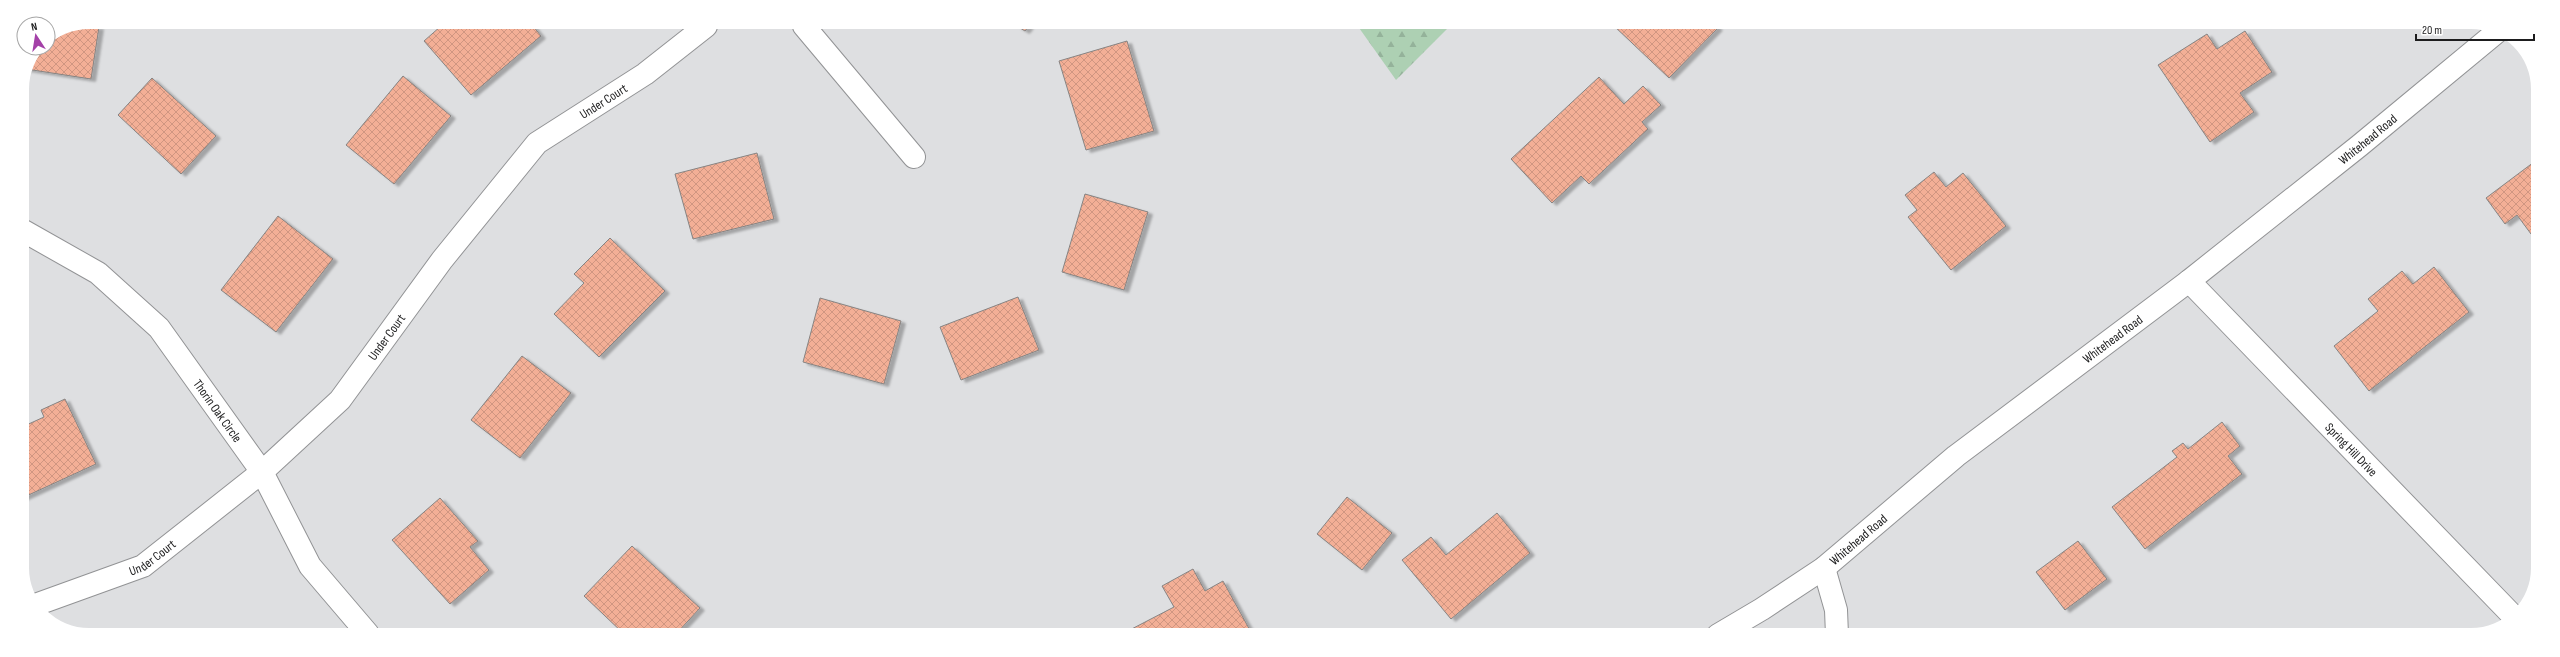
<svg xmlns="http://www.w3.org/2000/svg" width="2560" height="657" viewBox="0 0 2560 657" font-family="'Sofia Sans Condensed',sans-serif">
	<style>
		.forest { fill: url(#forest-firs) }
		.building { fill: url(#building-cross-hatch); stroke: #868483; filter: url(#shadow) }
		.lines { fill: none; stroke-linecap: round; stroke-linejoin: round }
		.minor-casing { stroke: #929395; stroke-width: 24 }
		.minor { stroke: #fff; stroke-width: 22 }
		.labels { text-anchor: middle; stroke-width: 3; stroke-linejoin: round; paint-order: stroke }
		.street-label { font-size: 13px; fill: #1d1d1e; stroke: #fff }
	</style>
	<defs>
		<pattern id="forest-firs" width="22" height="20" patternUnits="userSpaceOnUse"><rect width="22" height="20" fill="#add0b3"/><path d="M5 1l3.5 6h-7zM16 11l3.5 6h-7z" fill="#94b29a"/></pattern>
		<pattern id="building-cross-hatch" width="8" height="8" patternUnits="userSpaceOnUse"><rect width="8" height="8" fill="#f3af96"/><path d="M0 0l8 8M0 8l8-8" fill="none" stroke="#d09681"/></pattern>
		<filter id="shadow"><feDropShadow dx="4.5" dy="2.5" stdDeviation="1" flood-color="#0004"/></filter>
	</defs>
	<rect width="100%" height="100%" fill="#dedfe1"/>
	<!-- forest -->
	<path class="forest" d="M1357 25H1451L1396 80Z"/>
	<!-- building -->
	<path class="building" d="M1613 25H1714L1718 28 1669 78Z
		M441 26H533L541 36 471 95 424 41Z
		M1017 26H1029L1025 31Z
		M64 27H99L91 79 26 69 37 48H48V37Z
		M2245 31 2272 72 2240 93 2254 112 2210 142 2158 65 2207 34 2217 49Z
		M1127 41 1154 131 1086 150 1059 61Z
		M403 76 451 116 394 184 346 145Z
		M1599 77 1624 104 1643 86 1661 105 1642 122 1648 129 1589 184 1581 176 1552 203 1511 159Z
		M152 78 216 136 181 174 118 115Z
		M757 153 774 219 693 239 675 174Z
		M2538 159 2537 229 2531 234 2517 215 2505 224 2486 198Z
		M1934 172 1946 187 1963 173 2006 226 1951 270 1908 217 1917 210 1905 195Z
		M1085 194 1148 212 1124 290 1062 272Z
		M278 216 333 259 276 332 221 290Z
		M610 238 665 291 599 357 554 314 584 283 574 274Z
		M2434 267 2469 312 2369 391 2334 346 2378 311 2368 299 2402 271 2413 284Z
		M1018 297 1039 350 961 380 940 327Z
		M820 298 901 321 884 384 803 362Z
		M522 356 571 393 520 458 471 420Z
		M65 399 96 464 22 498V427L44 417 41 410Z
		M2222 422 2240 446 2228 456 2242 474 2145 549 2112 507 2177 457 2172 451 2183 443 2188 449Z
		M1347 497 1392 533 1362 570 1317 534Z
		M440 498 478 541 470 547 489 570 450 604 392 540Z
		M1497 513 1530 553 1451 619 1402 560 1431 537 1446 555Z
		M2078 541 2107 579 2065 610 2036 572Z
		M632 546 700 608 676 634H624L584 596Z
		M1193 569 1205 591 1223 581 1252 634H1122L1174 607 1162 586Z"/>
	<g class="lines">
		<!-- minor casing -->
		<g class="minor-casing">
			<g id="minor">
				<path d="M804 26 914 157"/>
				<path id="s1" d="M22 230 98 273 159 328 262 472 310 566 368 634"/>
				<path id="s2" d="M2189 281 2515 618"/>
				<path d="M1824 568 1836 610 1837 635"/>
				<path id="s3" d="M35 605 143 566 262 472 340 400 442 260 537 143 645 74 706 26"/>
				<path id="s4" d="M1718 635 1762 609 1824 568 1956 456 2189 281 2359 146 2498 31"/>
			</g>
		</g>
		<!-- minor -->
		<use href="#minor" class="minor"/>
	</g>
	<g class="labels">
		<!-- street labels -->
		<g class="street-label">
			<text dy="5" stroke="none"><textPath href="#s3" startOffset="775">Under Court</textPath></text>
			<text dy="5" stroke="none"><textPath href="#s4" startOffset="818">Whitehead Road</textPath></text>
			<text dy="5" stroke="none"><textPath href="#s3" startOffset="451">Under Court</textPath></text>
			<text dy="5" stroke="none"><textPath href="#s4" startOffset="494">Whitehead Road</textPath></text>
			<text dy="5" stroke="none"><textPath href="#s1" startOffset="271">Thorin Oak Circle</textPath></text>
			<text dy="5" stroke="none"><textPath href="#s2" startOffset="234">Spring Hill Drive</textPath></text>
			<text dy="5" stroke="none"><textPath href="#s4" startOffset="170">Whitehead Road</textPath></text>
			<text dy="5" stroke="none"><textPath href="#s3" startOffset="127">Under Court</textPath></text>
		</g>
	</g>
	<!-- crop -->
	<path d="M0 0H2560V657H0ZM89 29H2471A60 60 0 0 1 2531 89V568A60 60 0 0 1 2471 628H89A60 60 0 0 1 29 568V89A60 60 0 0 1 89 29Z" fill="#fff" fill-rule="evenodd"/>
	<!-- north arrow -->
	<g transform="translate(36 36) rotate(348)"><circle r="19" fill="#ffffff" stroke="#a5a5a5"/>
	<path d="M0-3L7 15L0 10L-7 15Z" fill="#a441a8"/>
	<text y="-6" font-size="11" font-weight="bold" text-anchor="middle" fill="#1d1d1e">N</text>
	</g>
	<!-- scale -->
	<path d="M2416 34v6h118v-6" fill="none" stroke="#1d1d1e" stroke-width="2"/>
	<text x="2422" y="34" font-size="12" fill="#1d1d1e" stroke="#ffffff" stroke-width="3" paint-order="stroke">20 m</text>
</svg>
